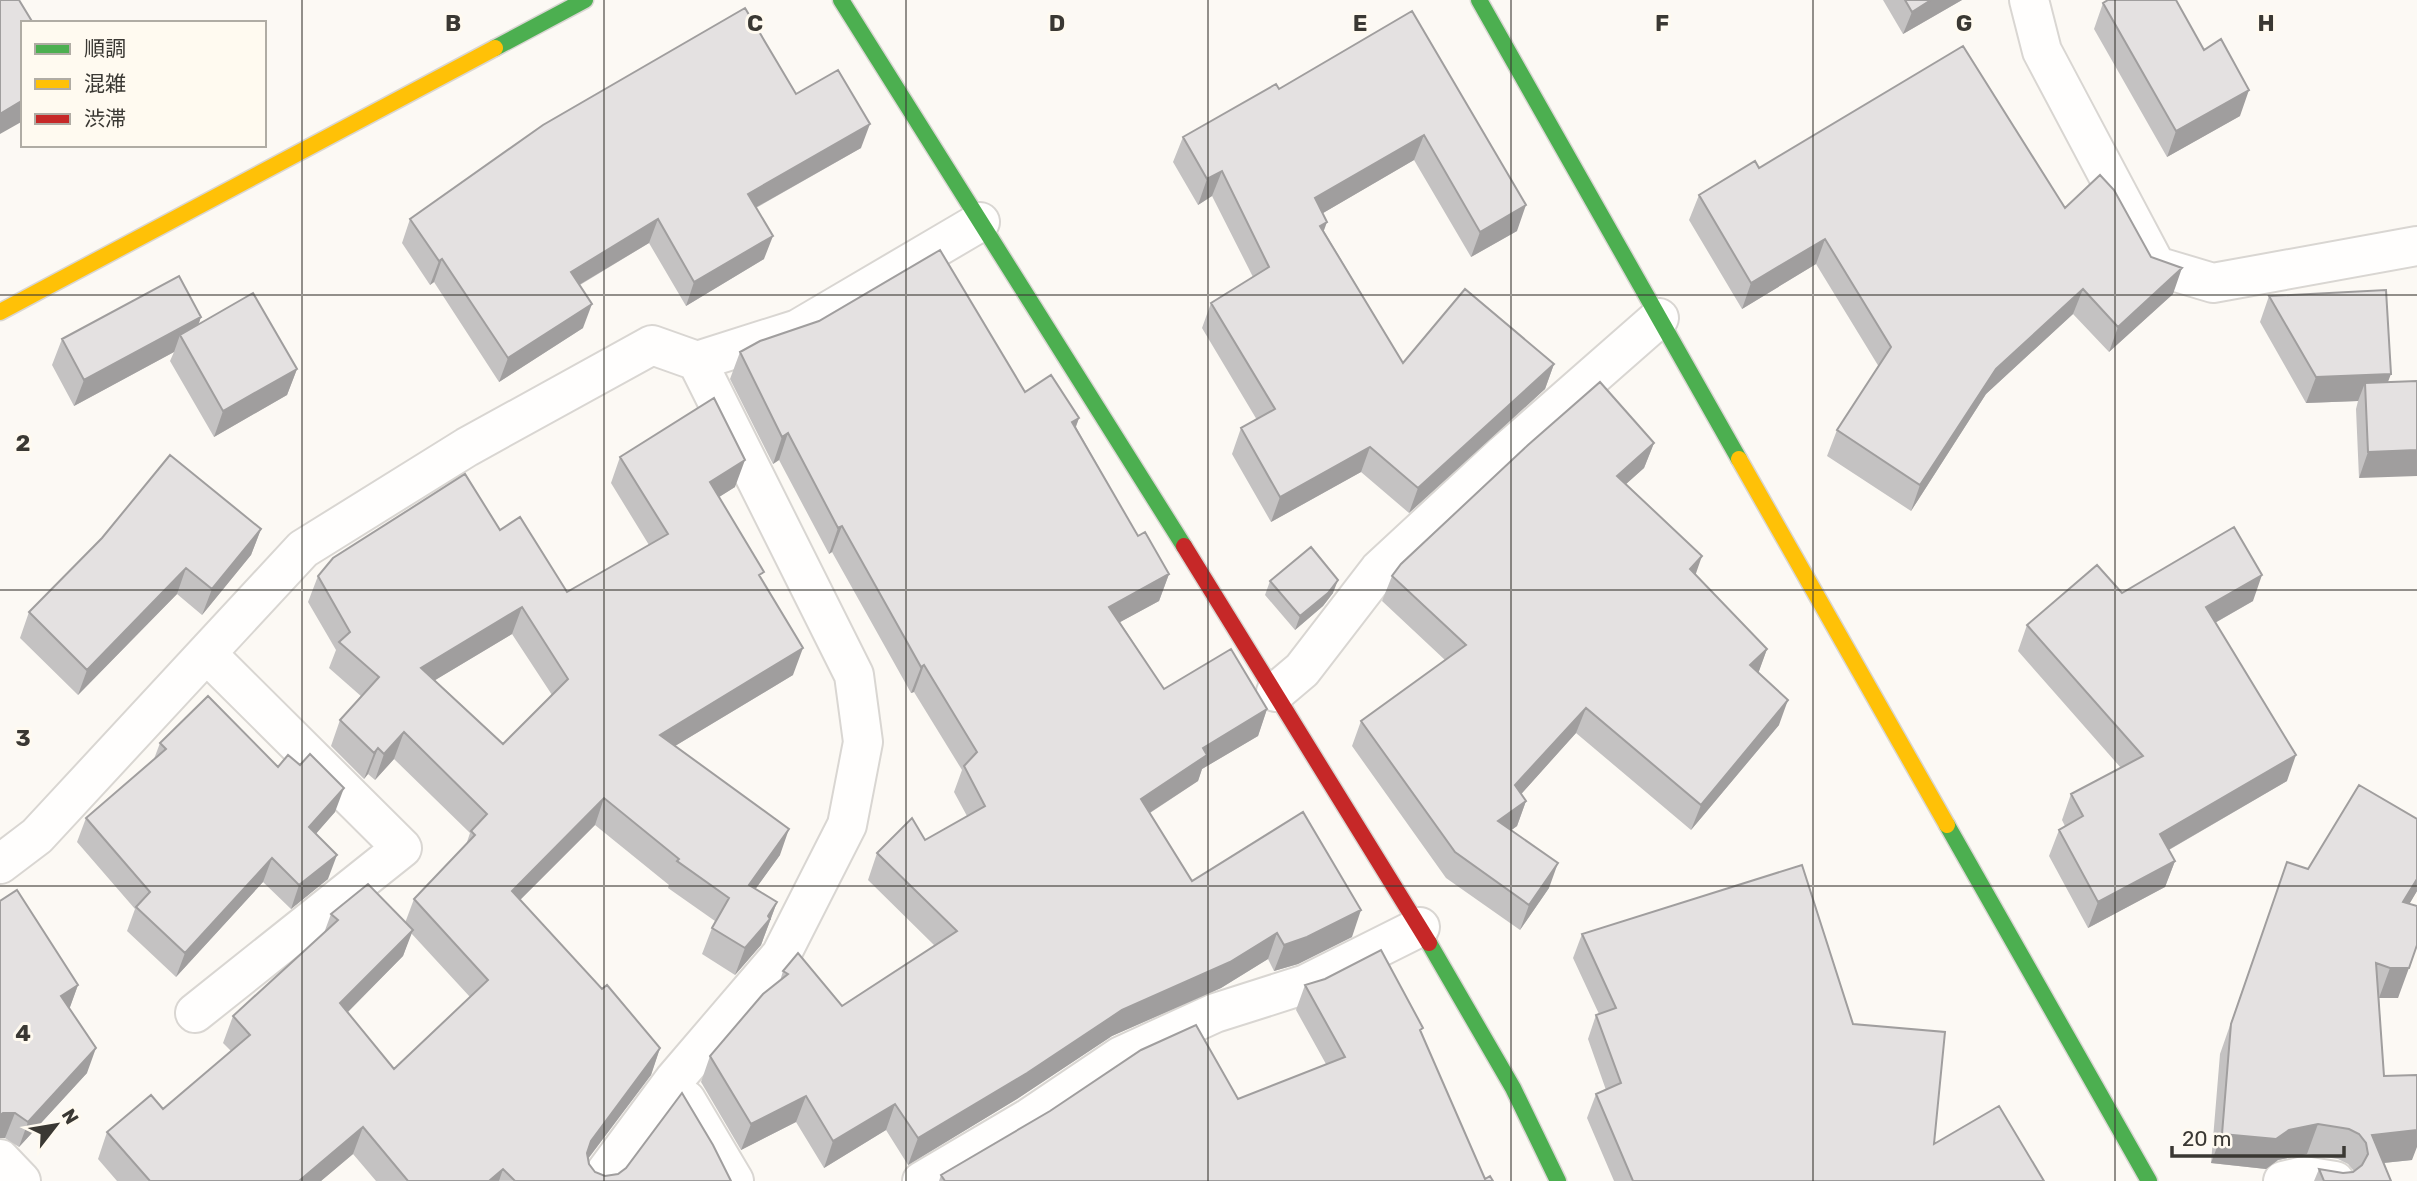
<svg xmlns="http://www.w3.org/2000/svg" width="2417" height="1181" viewBox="0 0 2417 1181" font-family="Rubik,'Noto Sans JP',sans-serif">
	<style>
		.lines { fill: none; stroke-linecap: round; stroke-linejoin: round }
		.street-casing { stroke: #d9d6d2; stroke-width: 42 }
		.fast-casing { stroke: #d9d6d2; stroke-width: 19 }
		.slow-casing { stroke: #d9d6d2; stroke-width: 19 }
		.jam-casing { stroke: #d9d6d2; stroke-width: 19 }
		.street { stroke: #fffefd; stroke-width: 38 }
		.fast { stroke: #4caf50; stroke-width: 16 }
		.slow { stroke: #ffc107; stroke-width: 16 }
		.jam { stroke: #c62828; stroke-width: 16 }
		.wall { fill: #c4c2c2; fill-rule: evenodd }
		.shaded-wall { fill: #a09e9e }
		.building { fill: #e4e1e1; stroke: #a09e9e; stroke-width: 2; fill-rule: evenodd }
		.grid { fill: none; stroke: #3a3833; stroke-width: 2; stroke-opacity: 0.55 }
		.grid-label { font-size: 23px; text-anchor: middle; font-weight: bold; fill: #3a3833; stroke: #fffaf0; stroke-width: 6; stroke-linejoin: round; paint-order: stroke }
	</style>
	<rect width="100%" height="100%" fill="#fcf9f4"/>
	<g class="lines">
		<!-- street casing -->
		<g class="street-casing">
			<path id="street" d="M2029 0 2042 51 2156 266 2213 283 2417 246
				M1276 692 1302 670 1379 570 1504 454 1659 318
				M0 864 37 836 303 549 467 447 652 345 697 361
				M195 1013 402 848 207 654
				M686 1100 734 1181
				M0 1159 21 1181
				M599 1181 674 1080 781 955 847 825 863 742 854 675 697 361 798 329 980 222
				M922 1181 1029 1118 1121 1056 1215 1013 1306 984 1420 927
				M2283 1181 2304 1176 2335 1181"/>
		</g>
		<!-- fast casing -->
		<g class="fast-casing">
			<path id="fast" d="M841 0 1184 546
				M1479 0 1739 459
				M495 48 585 0
				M1947 825 2149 1181
				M1429 943 1513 1088 1558 1181"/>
		</g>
		<!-- slow casing -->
		<g class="slow-casing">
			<path id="slow" d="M0 312 495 48
				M1739 459 1947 825"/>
		</g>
		<!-- jam casing -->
		<g class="jam-casing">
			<path id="jam" d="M1184 546 1429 943"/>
		</g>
		<!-- street -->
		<use href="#street" class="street"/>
		<!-- fast -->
		<use href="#fast" class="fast"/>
		<!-- slow -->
		<use href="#slow" class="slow"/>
		<!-- jam -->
		<use href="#jam" class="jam"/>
	</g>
	<!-- wall -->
	<path class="wall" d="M1883 0H1962L1903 34Z
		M2103 3 2240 116 2167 157 2094 29Z
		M1412 11 1517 231 1471 257 1414 160 1323 213 1324 231 1403 363 1554 364 1545 389 1409 513 1361 472 1271 522 1232 454 1241 428 1257 420 1202 328 1211 303 1253 277 1212 196 1198 205 1173 162 1183 137 1279 89Z
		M796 94 861 148 756 208 764 259 686 306 649 243 580 285 583 328 499 382 434 282 430 285 402 243 410 219Z
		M1759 168 2151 257 2173 294 2109 352 2073 314 1986 394 1911 511 1827 456 1837 430 1879 367 1816 264 1742 309 1689 220 1699 195Z
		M2269 296 2388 382 2417 381 2359 478 2356 409 2358 401 2306 403 2260 322Z
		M201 317 198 325 297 369 287 395 214 437 170 361 174 352 74 406 52 365 62 339Z
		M740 352 1025 392 1079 418 1076 427 1138 536 1169 574 1159 601 1120 622 1164 689 1267 709 1258 736 1202 769 1198 781 1150 813 1192 881 1352 937 1298 964 1274 971 1268 959 1221 988 1112 1036 1017 1099 908 1165 886 1130 824 1168 796 1122 741 1150 701 1082 710 1056 780 981 783 971 842 1006 935 946 868 880 877 853 925 840 967 816 954 792 962 770 914 692 911 693 832 552 829 554 779 460 773 464 730 379Z
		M1654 443 1644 468 1626 484 1695 574 1767 649 1758 673 1779 725 1691 830 1576 733 1521 794 1526 801 1517 826 1511 830 1549 888 1520 930 1446 878 1352 746 1361 721 1445 660 1382 601 1392 576Z
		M620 457 735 487 719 497 761 579 793 675 675 746 780 855 755 889 777 902 761 945 735 975 702 954 712 928 715 921 668 888 669 885 595 825 520 900 602 989 660 1048 651 1075 588 1159 589 1164 595 1172 605 1176 731 1181H376L353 1154 321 1181H117L98 1159 107 1132 163 1109 231 1051 223 1043 233 1016 324 933 331 914 405 923 414 899 466 845 470 833 394 759 375 780 368 774 364 779 331 746 340 720 362 697 329 668 336 650 308 602 318 576 500 530 567 592 649 545 611 483ZM512 634 552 695 503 744 435 680ZM411 933 470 997 394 1069 347 1013 403 956Z
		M261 529 251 555 202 615 177 594 78 695 20 638 29 612Z
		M1270 581 1333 593 1323 606 1295 630 1265 595Z
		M2122 593 2253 601 2215 623 2287 781 2169 850 2175 861 2165 887 2088 928 2049 856 2059 830 2065 826 2062 820 2071 794 2121 768 2018 651 2027 625Z
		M160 743 278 767 335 812 316 833 328 879 291 909 263 882 176 977 127 931 135 909 77 842 86 818 154 759Z
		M2287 862 2308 869 2417 891 2409 904 2398 998H2379L2384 1076 2412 1160 2383 1163 2391 1181H2314L2319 1169 2343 1173 2354 1171 2348 1164 2338 1159 2307 1154 2278 1160 2266 1169 2211 1163 2220 1054Z
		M1582 934 1853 1024 1934 1144 2044 1181H1614L1587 1118 1596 1094 1606 1090 1588 1039 1596 1015 1599 1014 1573 958Z
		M78 985 69 1009 87 1073 19 1147 5 1138H0Z
		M1305 985 1421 1034 1485 1179 1493 1181H939L941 1175 1238 1099 1326 1064 1296 1010Z"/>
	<!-- shaded-wall -->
	<path class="shaded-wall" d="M1931 0H1962L1903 34 1912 12Z
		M2249 90 2240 116 2167 157 2176 131Z
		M23 100V121L0 134V114Z
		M870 124 861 148 739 217 748 194Z
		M1424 135 1414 160 1306 223 1315 198Z
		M1222 171 1212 196 1198 205 1207 179Z
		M1526 205 1517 231 1471 257 1480 232Z
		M658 219 649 243 562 295 571 272Z
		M1327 222 1318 247 1320 226Z
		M773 236 764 259 686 306 694 282Z
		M1825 239 1816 264 1742 309 1751 283Z
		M442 259 434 282 430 285 439 261Z
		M2182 268 2173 294 2109 352 2118 327Z
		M2083 289 2073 314 1986 394 1911 511 1920 485 1996 369Z
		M592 304 583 328 499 382 508 358Z
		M201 317 192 343 180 335 174 352 74 406 84 380Z
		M1554 364 1545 389 1409 513 1418 488Z
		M297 369 287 395 214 437 223 411Z
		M2391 374 2381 400 2365 383 2358 401 2306 403 2316 377Z
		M1079 418 1069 444 1072 422Z
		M788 433 779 460 773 464 782 437Z
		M1654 443 1644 468 1607 501 1617 476Z
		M1370 447 1361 472 1271 522 1280 497Z
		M2417 450V476L2359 478 2368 452Z
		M745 460 735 487 700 509 710 482Z
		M842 526 832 552 829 554 838 528Z
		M261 529 251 555 202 615 212 589Z
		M1702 556 1693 582 1690 569Z
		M186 568 177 594 78 695 87 670Z
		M1169 574 1159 601 1100 633 1109 607Z
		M2262 575 2253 601 2197 633 2206 607Z
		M1338 580 1333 593 1323 606 1295 630 1300 616Z
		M522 607 512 634 412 694 421 668Z
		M803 648 793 675 650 761 660 735Z
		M1767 649 1758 674 1750 665Z
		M924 665 914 692 911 693 921 667Z
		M1788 700 1779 725 1691 830 1701 805Z
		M1586 708 1576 733 1506 811 1515 785Z
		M1267 709 1258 736 1202 769 1198 781 1131 825 1141 799 1203 748Z
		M404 732 394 759 375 780 384 754Z
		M378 748 368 774 364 779 374 753Z
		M2296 755 2287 781 2151 860 2160 834Z
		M344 788 335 812 301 851 309 827Z
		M604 798 595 825 502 918 512 891Z
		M1526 801 1517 826 1489 847 1498 821Z
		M789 829 780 855 739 912 749 885Z
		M337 855 328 879 291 909 299 885Z
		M272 858 263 882 176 977 185 953Z
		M2175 861 2165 887 2088 928 2098 902Z
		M1558 863 1549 888 1520 930 1529 905Z
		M2417 879V891L2393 932 2403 902Z
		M777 902 761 945 735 975 745 948 768 916Z
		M1361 910 1352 937 1298 964 1274 971 1284 945Z
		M413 930 403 956 330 1030 340 1003Z
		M1277 933 1268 959 1221 988 1112 1036 1017 1099 908 1165 918 1138 1122 1010Z
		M2390 968H2409L2398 998H2379Z
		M78 985 69 1010 61 996Z
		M96 1048 87 1073 19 1147 28 1122Z
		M660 1048 651 1075 581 1168 591 1141Z
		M806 1096 796 1122 741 1150 751 1124Z
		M895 1104 886 1130 824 1168 833 1141Z
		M3 1113H15L5 1138H0V1115Z
		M2318 1124 2307 1154 2278 1160 2266 1169 2211 1163 2222 1134 2289 1130Z
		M363 1127 353 1154 321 1181H299Z
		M2417 1130V1147L2412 1160 2364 1165 2372 1135Z
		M503 1169 499 1181H489Z"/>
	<!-- building -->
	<path class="building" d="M0 0H19L33 23H23V100L0 114Z
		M1905 0H1931L1912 12Z
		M2108 0H2176L2204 50 2221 39 2249 90 2176 131 2103 3Z
		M745 8 796 94 838 70 870 124 748 194 773 236 694 282 658 219 571 272 592 304 508 358 442 259 439 261 410 219 543 125Z
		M1412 11 1526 205 1480 232 1424 135 1315 198 1327 222 1320 226 1403 363 1465 289 1554 364 1418 488 1370 447 1280 497 1241 428 1275 409 1211 303 1269 267 1222 171 1207 179 1183 137 1276 84 1279 89Z
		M1963 46 2065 208 2100 175 2114 190 2151 257 2182 268 2118 327 2083 289 1996 369 1920 485 1837 430 1891 347 1825 239 1751 283 1699 195 1755 161 1759 168Z
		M940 250 1025 392 1051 375 1079 418 1072 422 1138 536 1145 532 1169 574 1109 607 1164 689 1231 649 1267 709 1203 748 1207 755 1141 799 1192 881 1303 812 1361 910 1307 937 1284 945 1277 933 1230 962 1122 1010 1027 1073 918 1138 895 1104 833 1141 806 1096 751 1124 710 1056 763 994 788 974 783 971 798 953 842 1006 957 931 877 853 912 818 925 840 985 806 964 766 977 752 924 665 921 667 842 526 838 528 788 433 782 437 740 352 760 341 819 321Z
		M179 276 201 317 84 380 62 339Z
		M2386 290 2391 374 2316 377 2269 296Z
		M253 293 297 369 223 411 180 335Z
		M2417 381V450L2368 452 2365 383Z
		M1600 382 1654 443 1617 476 1702 556 1690 569 1767 649 1750 665 1788 700 1701 805 1586 708 1515 785 1526 801 1498 821 1558 863 1529 905 1455 852 1361 721 1466 645 1392 576 1401 564 1528 445Z
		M714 398 745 460 710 482 764 572 759 575 803 648 660 735 789 829 749 885 777 902 768 916 770 919 745 948 712 928 729 898 677 861 679 859 604 798 512 891 602 989 607 985 660 1048 591 1141 587 1153 589 1164 595 1172 605 1176 618 1174 626 1168 682 1093 713 1145 731 1181H515L503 1169 489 1181H408L363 1127 299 1181H150L107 1132 151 1095 163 1109 250 1035 233 1016 338 920 331 914 368 884 413 930 340 1003 394 1069 488 980 414 899 475 835 471 831 487 814 404 732 384 754 378 748 374 753 340 720 379 677 339 642 350 632 318 576 333 558 465 474 500 530 520 517 567 592 668 534 620 457ZM522 607 568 679 503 744 421 668Z
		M170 455 261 529 212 589 186 568 87 670 29 612 102 538Z
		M2234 527 2262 575 2206 607 2296 755 2160 834 2175 861 2098 902 2059 830 2083 816 2071 794 2143 756 2027 625 2097 565 2122 593Z
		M1311 547 1338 580 1328 593 1300 616 1270 581Z
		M208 696 278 767 288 755 300 765 310 754 344 788 309 827 337 855 299 885 272 858 185 953 136 907 150 892 86 818 166 749 160 743Z
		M2359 785 2417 819V879L2403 902 2417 906V945L2409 968H2390L2376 963 2384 1076 2417 1075V1130L2372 1135 2391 1181H2324L2319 1169 2343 1173 2353 1172 2362 1165 2368 1154 2366 1143 2359 1134 2349 1129 2318 1124 2289 1130 2276 1139 2222 1134 2231 1024 2287 862 2308 869Z
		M1802 865 1853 1024 1945 1032 1934 1144 1999 1106 2044 1181H1633L1596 1094 1621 1083 1596 1015 1616 1008 1582 934Z
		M17 890 78 985 61 996 96 1048 28 1122 15 1113H3L0 1115V901Z
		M1381 950 1423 1028 1420 1030 1485 1179 1490 1176 1493 1181H945L941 1175 1050 1111 1141 1050 1196 1025 1238 1099 1345 1057 1305 985 1325 979Z"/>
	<!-- grid -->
	<path class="grid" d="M302 0V1181M604 0V1181M906 0V1181M1208 0V1181M1511 0V1181M1813 0V1181M2115 0V1181M0 295H2417M0 590H2417M0 886H2417"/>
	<g class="grid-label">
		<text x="453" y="31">B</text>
		<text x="755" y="31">C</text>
		<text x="1057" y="31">D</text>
		<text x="1360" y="31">E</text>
		<text x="1662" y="31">F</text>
		<text x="1964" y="31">G</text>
		<text x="2266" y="31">H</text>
		<text x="23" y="451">2</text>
		<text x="23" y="746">3</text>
		<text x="23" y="1041">4</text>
	</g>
	<!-- legend -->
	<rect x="21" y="21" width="245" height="126" fill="#fffaf0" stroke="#b0aca4" stroke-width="2"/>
	<rect x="35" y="44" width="35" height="10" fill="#4caf50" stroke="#b0aca4" stroke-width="2"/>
	<text x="84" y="56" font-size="21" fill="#3a3833">順調</text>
	<rect x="35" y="79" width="35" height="10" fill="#ffc107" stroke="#b0aca4" stroke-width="2"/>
	<text x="84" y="91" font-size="21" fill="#3a3833">混雑</text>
	<rect x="35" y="114" width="35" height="10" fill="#c62828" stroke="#b0aca4" stroke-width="2"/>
	<text x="84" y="126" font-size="21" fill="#3a3833">渋滞</text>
	<!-- north arrow -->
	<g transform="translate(56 1125) rotate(59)" stroke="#fffaf0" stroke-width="5" paint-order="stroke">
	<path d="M0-5L12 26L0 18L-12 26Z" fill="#3a3833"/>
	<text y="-10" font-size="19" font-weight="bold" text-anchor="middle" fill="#3a3833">N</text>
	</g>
	<!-- scale -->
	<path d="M2172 1146v10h172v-10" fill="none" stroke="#3a3833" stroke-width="3.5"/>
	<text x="2182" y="1146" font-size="21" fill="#3a3833" stroke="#fffaf0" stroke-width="5" paint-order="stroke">20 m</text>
</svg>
